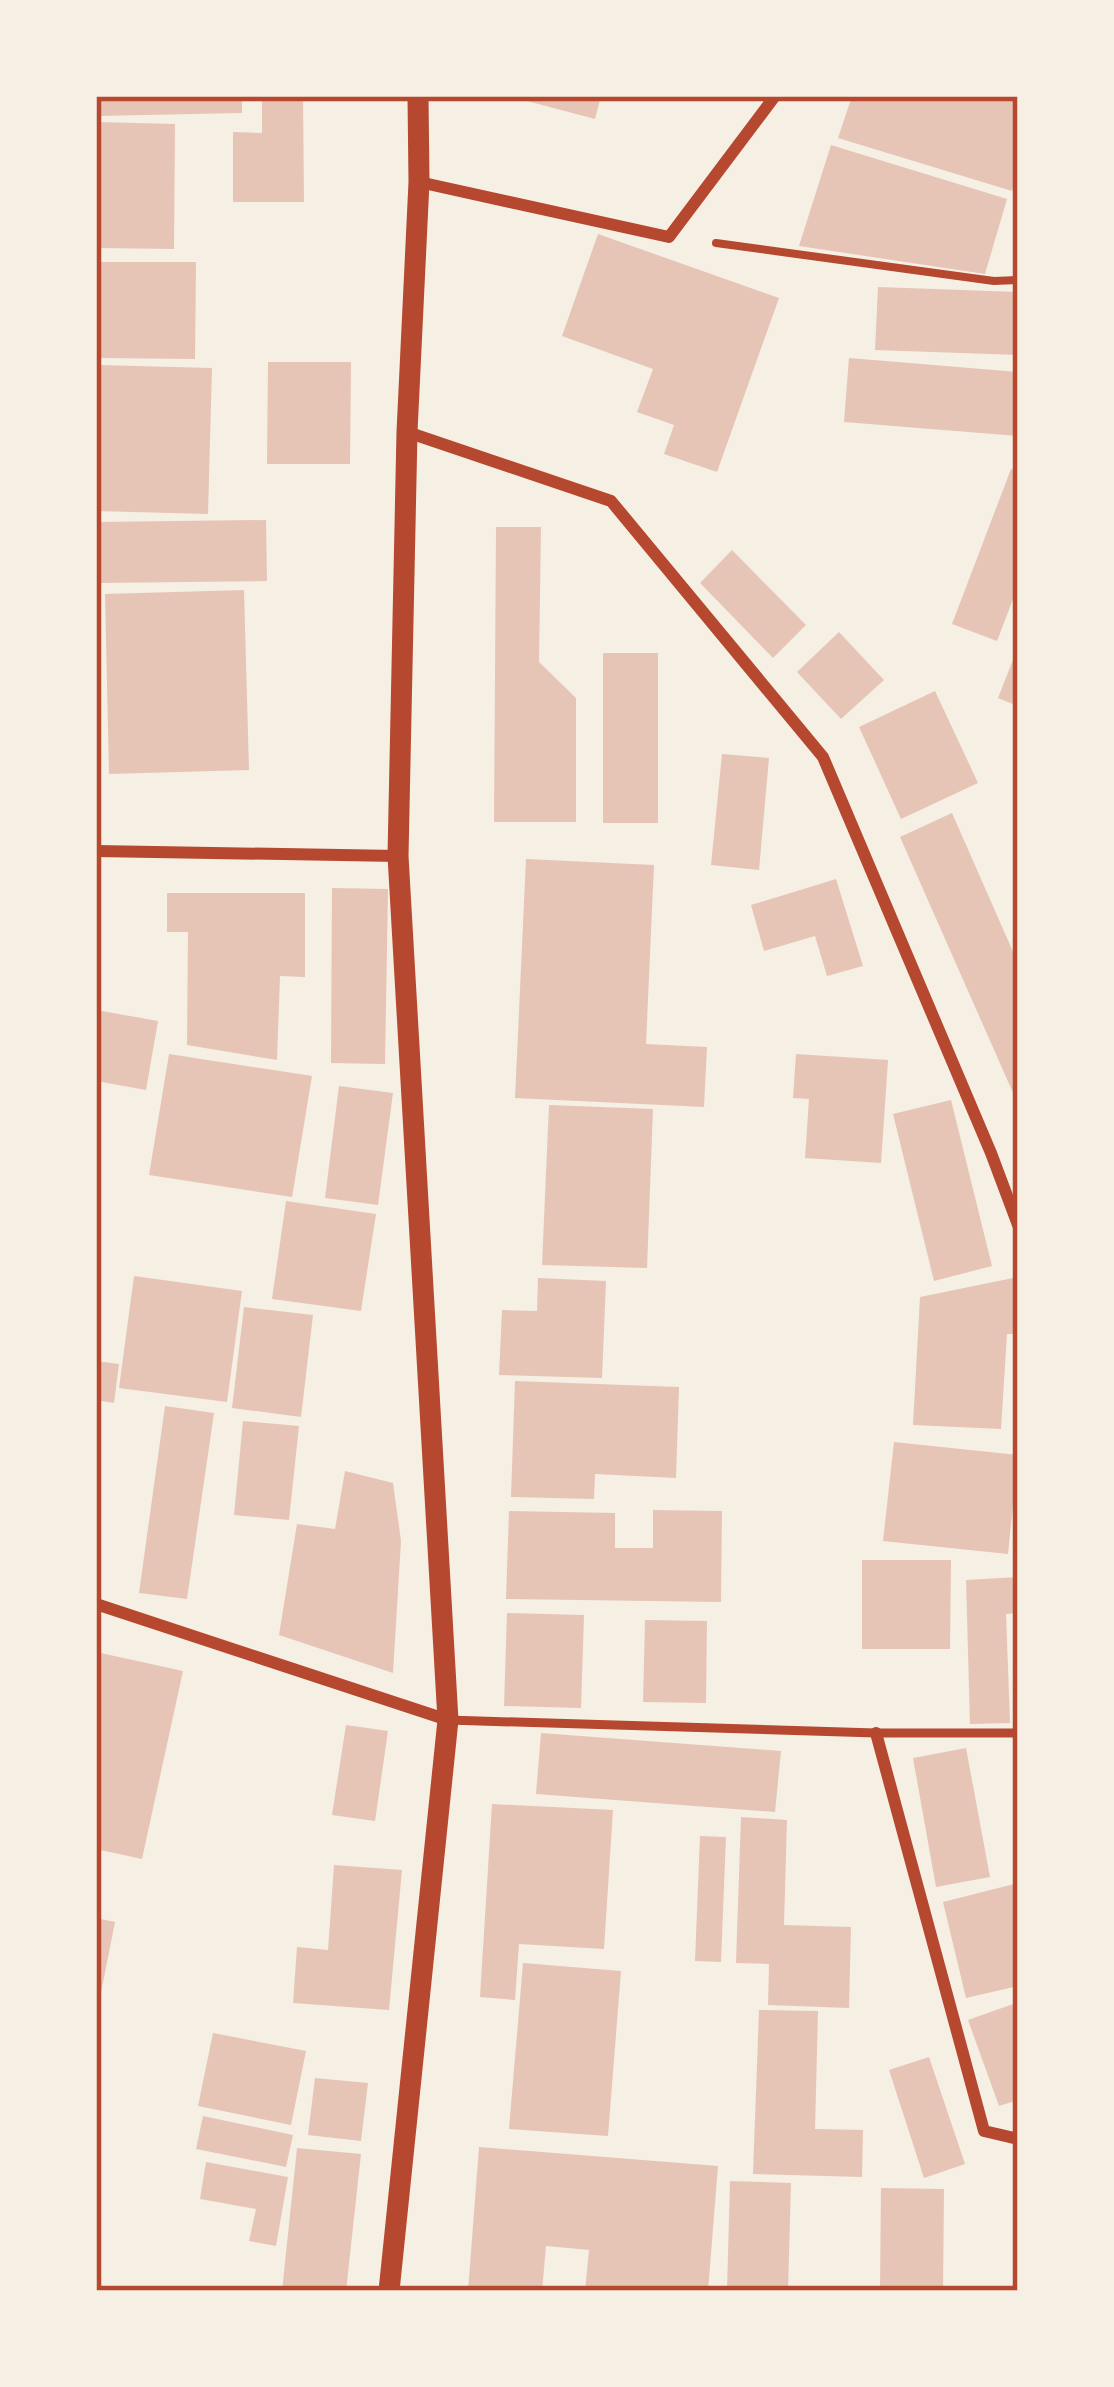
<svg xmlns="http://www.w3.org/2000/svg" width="1114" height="2387" viewBox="0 0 1114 2387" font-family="Lato,sans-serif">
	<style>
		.building { fill: #e6c5b7 }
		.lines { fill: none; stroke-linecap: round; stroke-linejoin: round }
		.path { stroke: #b5482f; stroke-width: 8 }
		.service { stroke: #b5482f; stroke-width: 9 }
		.minor { stroke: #b5482f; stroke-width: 12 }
		.tertiary { stroke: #b5482f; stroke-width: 21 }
		.neatline { fill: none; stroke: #b5482f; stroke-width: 4.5 }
	</style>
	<rect width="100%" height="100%" fill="#f6efe4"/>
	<!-- building -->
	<path class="building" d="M96 96H242V113L96 116Z
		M262 96H303L304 202H233V132L262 133Z
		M508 96H601L595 119Z
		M852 96H1018V171L1012 191 838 138Z
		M97 122 175 124 174 249 96 248Z
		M831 145 1007 199 985 274 799 246Z
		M598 234 779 298 717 472 664 454 674 425 637 412 653 369 562 336Z
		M100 262H196L195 359 99 358Z
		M878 287 1018 292V355L875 350Z
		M849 358 1018 372V436L844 422Z
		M268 362H351L350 464H267Z
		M99 365 212 368 208 514 96 511Z
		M1011 469 1018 471V586L997 641 952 624Z
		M266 520 267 581 97 583 96 522Z
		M496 527H541L539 662 576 698V822H494Z
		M732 550 806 625 773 658 700 583Z
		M244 590 249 770 109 774 105 594Z
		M839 632 884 680 841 719 797 672Z
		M1018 647V706L998 698Z
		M603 653H658V823H603Z
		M935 691 978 783 901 819 859 727Z
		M722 754 769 758 759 870 711 865Z
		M952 813 1018 963V1093L1014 1095 900 837Z
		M526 859 654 865 646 1044 707 1047 704 1107 515 1098Z
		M836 879 863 966 827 976 815 936 764 951 751 905Z
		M332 888 388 889 385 1064 331 1063Z
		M167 893H305V977L280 976 277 1060 187 1045 188 932H167Z
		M96 1010 158 1021 146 1090 96 1081Z
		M169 1054 312 1076 292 1197 149 1175Z
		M796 1054 888 1060 881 1163 805 1158 809 1099 793 1098Z
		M339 1086 393 1093 378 1205 325 1198Z
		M951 1100 992 1266 934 1281 893 1114Z
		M549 1105 653 1109 647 1268 542 1265Z
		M286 1201 376 1214 361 1311 272 1299Z
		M134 1276 242 1291 227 1402 119 1388Z
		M1018 1277V1334H1007L1001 1429 913 1425 920 1297Z
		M538 1278 606 1281 602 1378 499 1375 502 1310 537 1311Z
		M244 1307 313 1315 301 1417 232 1408Z
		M96 1361 119 1364 114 1403 96 1400Z
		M515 1381 679 1387 676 1478 595 1474 594 1499 511 1497Z
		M165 1406 214 1413 187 1599 139 1593Z
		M243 1421 299 1426 289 1520 234 1515Z
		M894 1442 1018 1455 1008 1554 883 1541Z
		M345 1471 393 1483 401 1541 393 1673 279 1635 297 1524 335 1529Z
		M653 1510 722 1511 721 1602 506 1599 509 1511 615 1513V1548H653Z
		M862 1560H951L950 1649H862Z
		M1018 1577V1613L1006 1614 1010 1723 970 1724 966 1580Z
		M507 1613 584 1615 581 1708 504 1706Z
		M645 1620 707 1621 706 1703 643 1702Z
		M96 1652 183 1671 142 1859 96 1849Z
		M346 1725 388 1731 375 1821 332 1815Z
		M541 1733 781 1751 775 1812 536 1794Z
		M966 1748 990 1877 936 1887 913 1758Z
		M492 1804 613 1810 604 1949 519 1944 515 2000 480 1997Z
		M741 1817 787 1820 784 1925 851 1927 849 2008 768 2005 769 1964 736 1963Z
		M700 1836 726 1837 721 1962 695 1961Z
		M334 1865 402 1870 389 2010 293 2003 297 1947 328 1950Z
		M1018 1883V1986L966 1998 943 1902Z
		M96 1918 115 1922 98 2008H96Z
		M523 1963 621 1971 608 2136 509 2129Z
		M1016 2003 1018 2100 999 2106 968 2020Z
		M759 2010 818 2011 815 2129 863 2130 862 2177 753 2174Z
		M213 2033 306 2051 291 2125 198 2106Z
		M929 2057 965 2164 924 2178 889 2070Z
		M315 2078 368 2083 361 2141 308 2135Z
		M203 2116 293 2135 286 2167 196 2149Z
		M479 2147 718 2166 708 2291H585L589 2250 546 2246 542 2291H468Z
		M297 2148 361 2154 346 2291H282Z
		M206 2162 288 2177 276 2246 249 2241 256 2209 200 2199Z
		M730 2181 791 2183 788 2291H727Z
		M881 2188 944 2189 943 2291H880Z"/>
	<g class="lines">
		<!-- path -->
		<path class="path" d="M716 243 994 281 1018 280"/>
		<!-- service -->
		<path class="service" d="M448 1720 876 1733H1018"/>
		<!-- minor -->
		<path class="minor" d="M419 182 669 237 775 96
			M407 432 611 501 823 757 991 1153 1018 1225
			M96 851 398 856
			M96 1604 448 1720
			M876 1733 984 2131 1018 2139"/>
		<!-- tertiary -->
		<path class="tertiary" d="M389 2291 448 1720 398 856 407 432 419 182 418 96"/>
	</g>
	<!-- border -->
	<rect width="1114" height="2387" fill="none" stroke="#f6efe4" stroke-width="198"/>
	<rect x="99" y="99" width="916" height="2189" class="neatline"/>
</svg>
